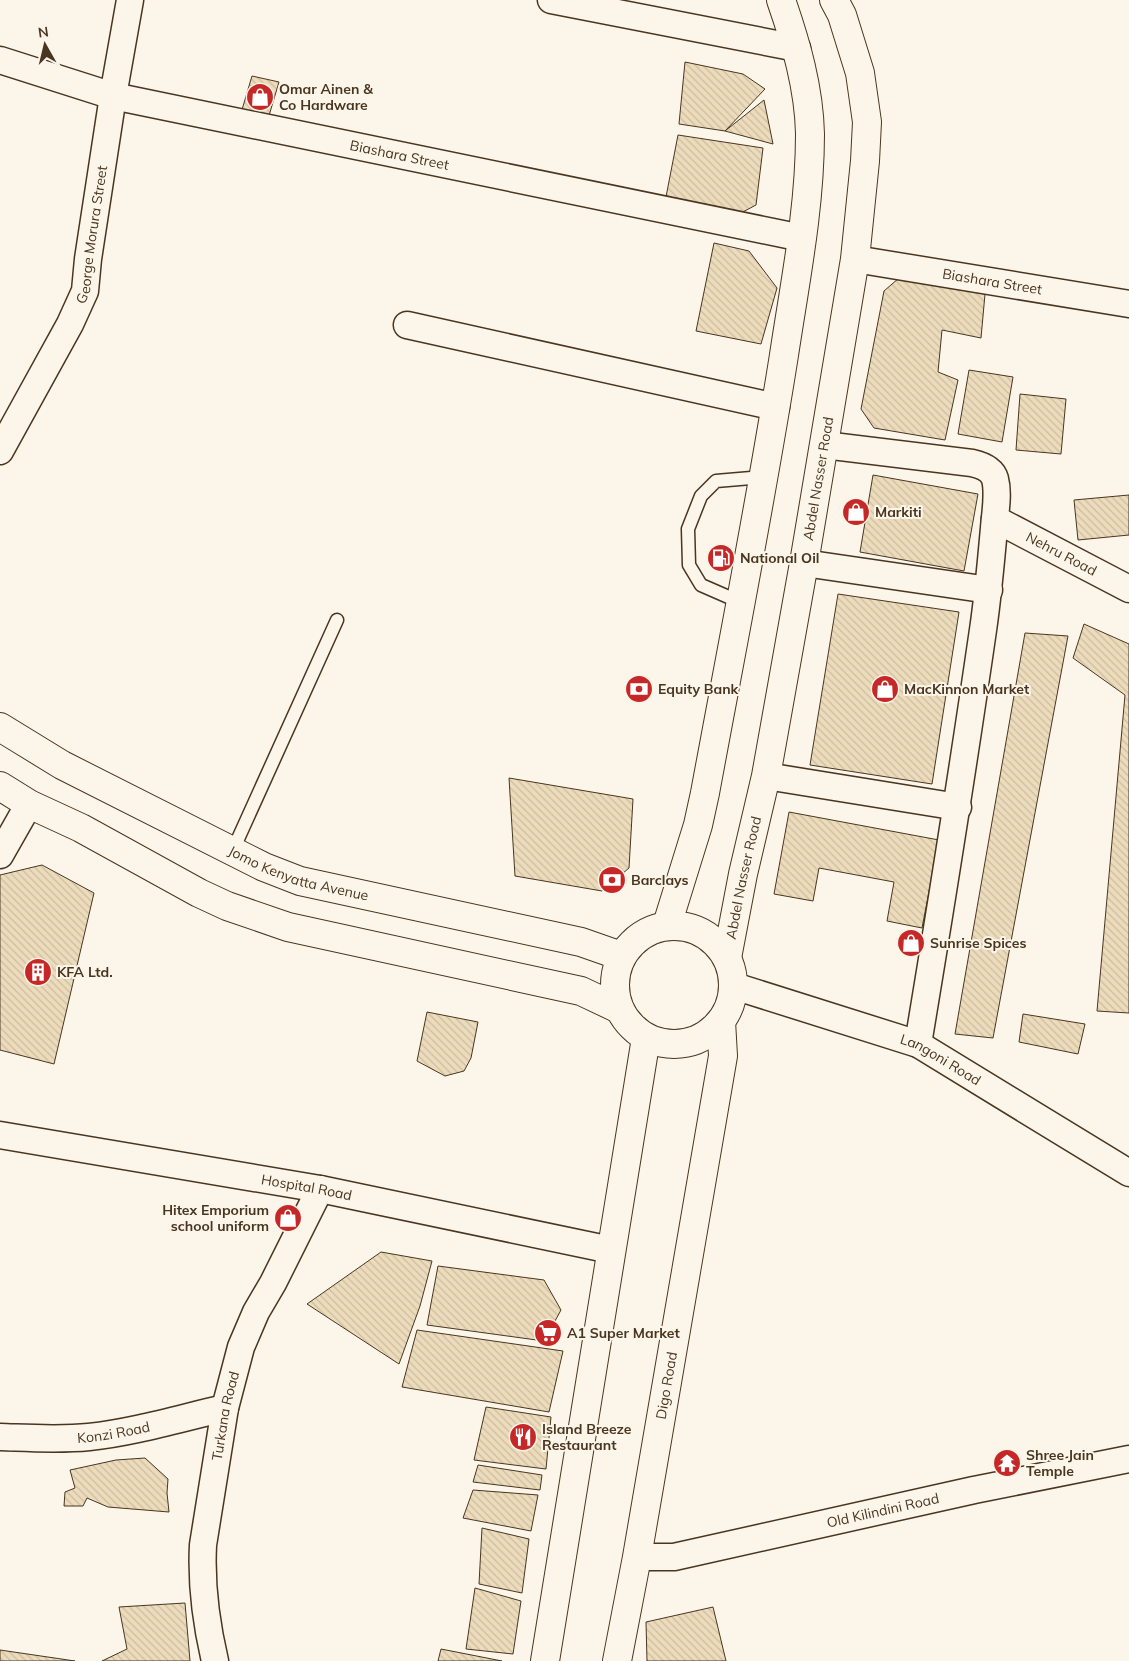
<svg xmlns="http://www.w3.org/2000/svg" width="1129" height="1661" viewBox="0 0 1129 1661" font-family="Mulish,sans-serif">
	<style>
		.building { fill: url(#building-back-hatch); stroke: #4a3520 }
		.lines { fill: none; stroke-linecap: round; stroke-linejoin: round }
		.service-casing { stroke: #4a3520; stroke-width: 15 }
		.minor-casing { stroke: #4a3520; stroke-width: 29 }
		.secondary-casing { stroke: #4a3520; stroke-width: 30 }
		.trunk-casing { stroke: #4a3520; stroke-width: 30 }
		.service { stroke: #fbf6e9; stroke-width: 12 }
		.minor { stroke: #fbf6e9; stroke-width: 26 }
		.secondary { stroke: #fbf6e9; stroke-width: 28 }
		.trunk { stroke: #fbf6e9; stroke-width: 28 }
		.labels { text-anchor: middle; stroke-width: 4; stroke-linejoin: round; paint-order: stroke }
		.poi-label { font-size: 14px; font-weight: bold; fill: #4a3520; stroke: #fbf6e9; text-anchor: start }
		.street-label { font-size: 14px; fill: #4a3520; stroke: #fbf6e9 }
	</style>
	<defs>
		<pattern id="building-back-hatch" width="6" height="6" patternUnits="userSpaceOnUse" patternTransform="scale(1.25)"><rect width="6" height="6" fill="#ecdcbc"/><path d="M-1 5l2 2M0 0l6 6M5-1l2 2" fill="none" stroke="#ccbda1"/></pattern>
	</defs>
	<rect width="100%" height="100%" fill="#fbf6e9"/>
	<!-- building -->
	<path class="building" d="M685 62 743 74 765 89 725 131 679 124Z
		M252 76 279 82 268 119 241 113Z
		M764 100 773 144 725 131Z
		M678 135 763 148 756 205 737 215 665 202Z
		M714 243 749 251 777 288 761 344 696 331Z
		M899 278 985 294 981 338 942 330 938 372 958 380 945 440 874 428 861 409 884 291Z
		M969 370 1013 377 1002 442 958 434Z
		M1020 394 1066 399 1061 454 1016 450Z
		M873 475 978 494 964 571 860 552Z
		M1129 495V535L1078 540 1074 500Z
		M838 594 959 612 932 784 810 765Z
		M1084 624 1129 644V1013L1097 1011 1125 695 1073 658Z
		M1025 633 1068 636 993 1038 955 1034Z
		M509 778 633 799 629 868 602 891 515 876Z
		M789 812 939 840 922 928 887 921 894 882 819 868 813 901 774 894Z
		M42 865 94 893 54 1064 0 1050V875Z
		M427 1012 478 1022 471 1058 464 1071 445 1076 417 1061Z
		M1023 1014 1085 1024 1078 1054 1019 1042Z
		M381 1252 432 1261 420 1306 399 1364 307 1304Z
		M438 1266 544 1280 561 1310 544 1341 427 1325Z
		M417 1330 563 1351 549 1412 402 1387Z
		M486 1407 551 1417 546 1469 474 1460Z
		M145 1458 168 1479 167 1493 169 1512 108 1507 87 1498 83 1506H64L65 1492 75 1488 70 1470 116 1460Z
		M478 1465 542 1475 540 1490 473 1482Z
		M473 1490 538 1495 531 1531 463 1518Z
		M482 1528 529 1539 522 1593 479 1584Z
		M475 1588 521 1601 513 1654 466 1649Z
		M185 1603 190 1661H102L127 1649 119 1607Z
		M713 1607 726 1661H647L646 1622Z
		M441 1649 502 1661H438Z
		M0 1650 75 1661H0Z"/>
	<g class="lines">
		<!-- service casing -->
		<g class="service-casing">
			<path id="service" d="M740 602 701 585 689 565 688 529 701 496 716 481 763 477
				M233 850 337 620"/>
		</g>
		<!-- minor casing -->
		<g class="minor-casing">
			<g id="minor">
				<path d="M551 0 797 48"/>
				<path id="s1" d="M0 60 113 96 802 238"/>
				<path id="s2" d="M855 259 1129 304"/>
				<path d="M407 325 776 407"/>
				<path d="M824 445 972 463C981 465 992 469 995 479 999 494 995 513 994 528 991 562 988 596 983 630 963 768 941 906 918 1044"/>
				<path id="s3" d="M0 451 70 324 85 291 88 259 113 96 130 0"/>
				<path id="s4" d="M995 519 1129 589"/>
				<path d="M804 563 989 590"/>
				<path d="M766 776 958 807"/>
				<path d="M0 855 29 804"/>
				<path id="s5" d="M734 986 918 1044 1129 1173"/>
				<path id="s6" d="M0 1135 320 1189 611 1250"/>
				<path id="s7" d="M0 1437C30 1438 59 1440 89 1437 135 1432 181 1418 225 1408"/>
				<path id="s8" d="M637 1557H674L974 1490 1129 1459"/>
				<path id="s9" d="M215 1661C206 1623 201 1584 203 1545L225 1408 241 1347 256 1312 273 1283 320 1189"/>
			</g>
		</g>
		<!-- secondary casing -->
		<g class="secondary-casing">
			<g id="secondary">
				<path d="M667 925 698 825 705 793C732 647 761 501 784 355 795 282 810 208 810 134 809 88 796 43 781 0"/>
				<path id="s10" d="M727 958 743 874 766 776 804 563 855 259 865 161 867 122 860 73 842 15 834 0"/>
			</g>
		</g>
		<!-- trunk casing -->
		<g class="trunk-casing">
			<g id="trunk">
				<path id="s11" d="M0 727 62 765 264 867 300 881 581 942 621 956"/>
				<path d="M0 786 29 804 81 828 199 893 227 906 288 927 581 991 619 1009"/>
				<circle cx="674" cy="985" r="59"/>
				<path d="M545 1661 646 1038"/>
				<path id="s12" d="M617 1661 637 1557 723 1056 721 1021"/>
			</g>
		</g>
		<!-- service -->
		<use href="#service" class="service"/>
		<!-- minor -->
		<use href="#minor" class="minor"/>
		<!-- secondary -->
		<use href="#secondary" class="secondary"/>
		<!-- trunk -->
		<use href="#trunk" class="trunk"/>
	</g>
	<!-- icons -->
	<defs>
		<g id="shop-disc" transform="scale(1.4375)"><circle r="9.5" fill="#c62828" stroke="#fbf6e9"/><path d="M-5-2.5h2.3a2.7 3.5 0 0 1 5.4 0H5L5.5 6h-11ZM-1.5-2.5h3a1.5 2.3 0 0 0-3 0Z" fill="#fff"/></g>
		<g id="fuel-disc" transform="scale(1.4375)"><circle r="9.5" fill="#c62828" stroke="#fbf6e9"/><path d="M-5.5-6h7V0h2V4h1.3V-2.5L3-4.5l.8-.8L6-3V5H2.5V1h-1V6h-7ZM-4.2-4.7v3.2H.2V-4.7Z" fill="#fff"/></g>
		<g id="bank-disc" transform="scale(1.4375)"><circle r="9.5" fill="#c62828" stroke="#fbf6e9"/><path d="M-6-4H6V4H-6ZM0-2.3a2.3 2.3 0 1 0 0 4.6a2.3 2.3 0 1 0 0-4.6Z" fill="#fff"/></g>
		<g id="building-disc" transform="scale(1.4375)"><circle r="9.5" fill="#c62828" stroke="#fbf6e9"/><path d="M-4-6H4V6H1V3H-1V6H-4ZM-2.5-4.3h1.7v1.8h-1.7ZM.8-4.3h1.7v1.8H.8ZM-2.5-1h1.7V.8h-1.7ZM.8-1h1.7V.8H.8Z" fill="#fff"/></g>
		<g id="supermarket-disc" transform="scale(1.4375)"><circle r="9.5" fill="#c62828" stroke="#fbf6e9"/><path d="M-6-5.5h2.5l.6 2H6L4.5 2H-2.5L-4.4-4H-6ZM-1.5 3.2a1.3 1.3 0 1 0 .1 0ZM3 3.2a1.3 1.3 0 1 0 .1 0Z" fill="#fff"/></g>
		<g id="restaurant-disc" transform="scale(1.4375)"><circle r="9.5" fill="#c62828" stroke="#fbf6e9"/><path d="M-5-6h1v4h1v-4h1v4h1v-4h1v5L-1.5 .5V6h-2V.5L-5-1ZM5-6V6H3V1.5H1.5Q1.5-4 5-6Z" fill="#fff"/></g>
		<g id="temple-disc" transform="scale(1.4375)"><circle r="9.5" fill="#c62828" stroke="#fbf6e9"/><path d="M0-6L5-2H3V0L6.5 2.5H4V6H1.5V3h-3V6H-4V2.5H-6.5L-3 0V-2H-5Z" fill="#fff"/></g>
	</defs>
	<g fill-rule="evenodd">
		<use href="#shop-disc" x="260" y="97"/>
		<use href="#shop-disc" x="856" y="512"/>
		<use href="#fuel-disc" x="721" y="558"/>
		<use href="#bank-disc" x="639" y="689"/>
		<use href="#shop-disc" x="885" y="689"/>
		<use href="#bank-disc" x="612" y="880"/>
		<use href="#shop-disc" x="911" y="943"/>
		<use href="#building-disc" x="38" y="972"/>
		<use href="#shop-disc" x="288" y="1218"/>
		<use href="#supermarket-disc" x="548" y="1333"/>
		<use href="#restaurant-disc" x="523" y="1437"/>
		<use href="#temple-disc" x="1007" y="1463"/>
	</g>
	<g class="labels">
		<!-- poi labels -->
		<g class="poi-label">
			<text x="279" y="94">Omar Ainen &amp;<tspan x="279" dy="16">Co Hardware</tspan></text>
			<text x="875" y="517">Markiti</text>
			<text x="740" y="563">National Oil</text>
			<text x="658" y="694">Equity Bank</text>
			<text x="904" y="694">MacKinnon Market</text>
			<text x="631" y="885">Barclays</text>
			<text x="930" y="948">Sunrise Spices</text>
			<text x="57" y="977">KFA Ltd.</text>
			<text x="269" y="1215" text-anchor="end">Hitex Emporium<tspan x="269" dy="16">school uniform</tspan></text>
			<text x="567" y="1338">A1 Super Market</text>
			<text x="542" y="1434">Island Breeze<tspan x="542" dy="16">Restaurant</tspan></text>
			<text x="1026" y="1460">Shree Jain<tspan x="1026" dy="16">Temple</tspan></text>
		</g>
		<!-- street labels -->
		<g class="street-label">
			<text dy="5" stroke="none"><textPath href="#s1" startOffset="411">Biashara Street</textPath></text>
			<text dy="5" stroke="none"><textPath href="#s3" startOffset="238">George Morura Street</textPath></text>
			<text dy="5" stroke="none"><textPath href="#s2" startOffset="139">Biashara Street</textPath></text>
			<text dy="5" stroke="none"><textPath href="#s10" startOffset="488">Abdel Nasser Road</textPath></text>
			<text dy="5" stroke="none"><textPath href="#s4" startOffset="75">Nehru Road</textPath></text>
			<text dy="5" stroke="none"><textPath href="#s11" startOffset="334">Jomo Kenyatta Avenue</textPath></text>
			<text dy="5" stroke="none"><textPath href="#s10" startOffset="82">Abdel Nasser Road</textPath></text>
			<text dy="5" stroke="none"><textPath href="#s5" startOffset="220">Langoni Road</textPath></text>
			<text dy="5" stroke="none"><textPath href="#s6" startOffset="311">Hospital Road</textPath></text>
			<text dy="5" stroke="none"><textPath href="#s12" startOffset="280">Digo Road</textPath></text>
			<text dy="5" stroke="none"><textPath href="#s9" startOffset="248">Turkana Road</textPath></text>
			<text dy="5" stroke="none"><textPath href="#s7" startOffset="114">Konzi Road</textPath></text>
			<text dy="5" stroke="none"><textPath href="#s8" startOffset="251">Old Kilindini Road</textPath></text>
		</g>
	</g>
	<!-- north arrow -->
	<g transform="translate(45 45) rotate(352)" stroke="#fbf6e9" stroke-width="4" paint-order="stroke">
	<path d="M0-4L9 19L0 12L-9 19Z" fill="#4a3520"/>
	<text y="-8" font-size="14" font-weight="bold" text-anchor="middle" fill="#4a3520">N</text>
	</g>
</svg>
